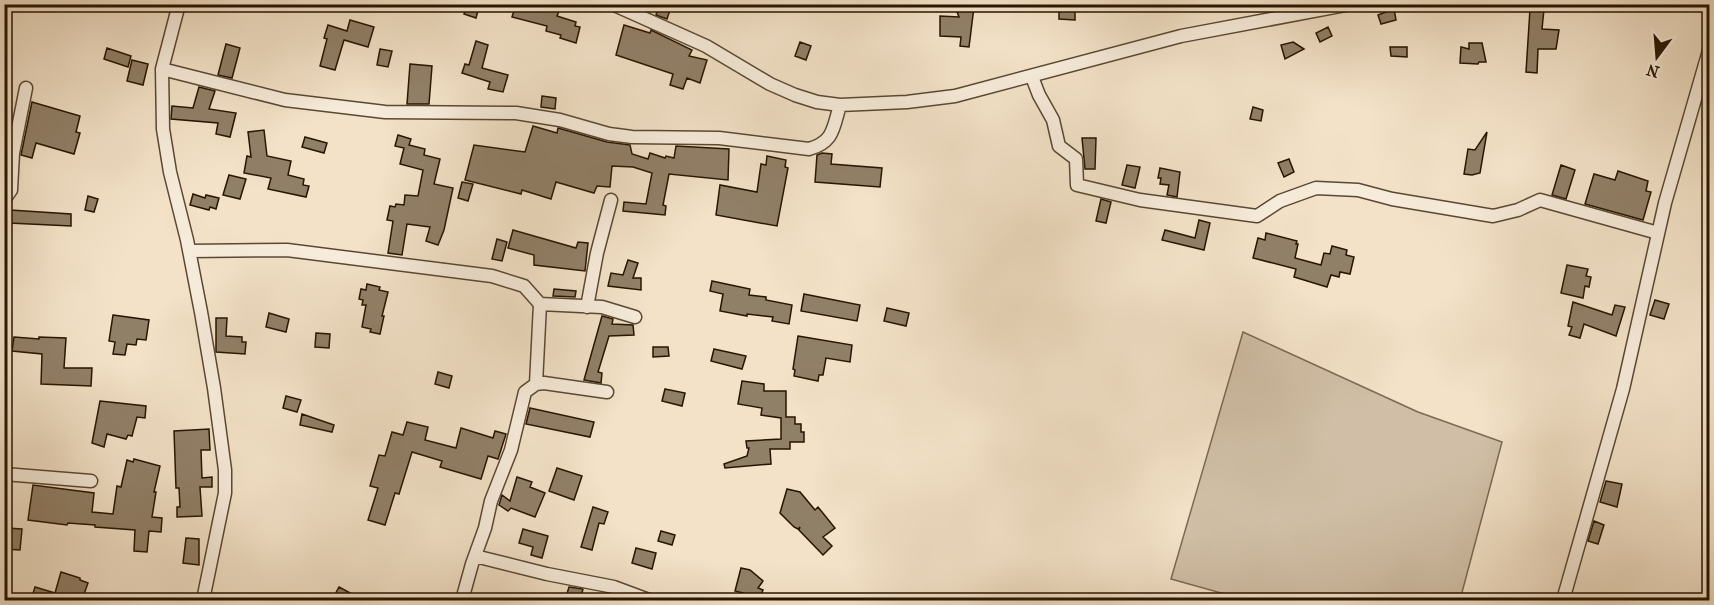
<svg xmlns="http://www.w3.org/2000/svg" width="1714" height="605" viewBox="0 0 1714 605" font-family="'IM FELL French Canon',serif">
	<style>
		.green { fill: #d0bfa6; stroke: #7c6a54; stroke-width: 1.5 }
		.building { fill: #918068; stroke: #271501; stroke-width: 1.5 }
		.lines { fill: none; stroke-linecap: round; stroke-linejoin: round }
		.minor-casing { stroke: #5a4833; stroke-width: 15 }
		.minor { stroke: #f7ecdb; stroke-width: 12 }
	</style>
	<rect width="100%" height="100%" fill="#f3e2c8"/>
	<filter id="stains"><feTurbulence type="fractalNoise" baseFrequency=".00333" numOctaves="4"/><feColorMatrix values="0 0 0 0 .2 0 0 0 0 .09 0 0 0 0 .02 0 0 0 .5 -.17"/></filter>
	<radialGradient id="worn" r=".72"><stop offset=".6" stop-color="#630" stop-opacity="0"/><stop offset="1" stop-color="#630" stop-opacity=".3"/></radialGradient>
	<!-- green -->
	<path class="green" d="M1243 332 1418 412 1502 442 1460 600H1246L1171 579Z"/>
	<!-- building -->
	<path class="building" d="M467 4 479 7 476 18 464 14Z
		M516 4H562L557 16 576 22 575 26 580 27 576 43 560 38 561 35 546 31 547 26 512 17Z
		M659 4H672L667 19 656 15Z
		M974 7 969 47 960 46 961 37 940 36V16L959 17 957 12Z
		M1059 7 1075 8V20L1059 19Z
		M1394 9 1396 20 1381 24 1378 15Z
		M1530 9H1544L1542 29 1559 30 1556 49H1538L1537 73 1526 72Z
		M350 20 374 27 368 47 344 40 335 70 320 66 327 39 324 38 328 25 347 31Z
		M624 25 650 33 651 30 692 50 689 56 707 60 700 83 687 78 683 89 670 85 673 74 616 55Z
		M1328 27 1332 36 1320 42 1316 33Z
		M476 41 488 45 482 68 508 75 503 92 488 89 490 82 462 73 465 64 469 65Z
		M800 42 811 46 806 60 795 56Z
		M1293 42 1304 49 1285 59 1281 45Z
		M1469 43H1482L1486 62H1479L1478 64 1460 63 1461 47 1469 49Z
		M226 44 240 48 232 78 218 75Z
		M1390 47H1407V57L1391 56Z
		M107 48 131 56 128 67 104 59Z
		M380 49 392 51 388 67 377 65Z
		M132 60 148 64 143 85 127 81Z
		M410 64 432 66 429 104H407Z
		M199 87 215 91 209 109 236 113 230 137 216 134 218 123 171 119 172 106 193 108Z
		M542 96 556 98 555 109 541 107Z
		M32 102 80 116 76 132 80 133 74 154 36 143 32 158 21 155Z
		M1253 107 1263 110 1261 121 1250 119Z
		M533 126 557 133 558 128 607 142 630 145 632 154 648 159 650 153 665 158 666 156 674 158 676 146 729 149 728 180 669 174 663 205 666 206 665 215 623 211 624 202 646 204 652 173 633 167 612 166 610 187 597 186 594 193 556 182 551 199 522 190 521 194 465 180 474 145 525 152Z
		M264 130 267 156 291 161 288 175 304 179 303 185 309 186 306 197 268 189 271 178 244 173 247 156 251 157 248 132Z
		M1487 132 1480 173 1472 175 1464 174 1468 149 1475 150Z
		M398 135 411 139 409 145 425 149 424 155 440 159 434 184 453 188 444 230 438 245 426 241 430 227 407 224 402 255 388 253 393 221 387 220 390 206 395 207 396 204 404 205 405 195 418 196 423 170 400 164 404 148 395 146Z
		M305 137 327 143 324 153 302 147Z
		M1082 138H1096L1095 169H1085Z
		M822 153 832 154 831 164 882 168 880 187 815 182 817 155Z
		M767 156 786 160 785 167 788 168 777 226 716 215 720 185 757 192 761 164 766 165Z
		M1289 159 1294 172 1284 177 1278 163Z
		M1127 165 1140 167 1135 188 1122 185Z
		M1561 165 1575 170 1566 199 1552 195Z
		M1160 168 1180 172 1177 197 1167 195 1169 185 1160 184 1161 178H1158Z
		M1618 171 1648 181 1646 191 1651 192 1643 220 1585 204 1594 174 1615 180Z
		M229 175 246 179 240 199 223 195Z
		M462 182 473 184 468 201 458 198Z
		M193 194 205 198 206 195 219 198 216 209 210 207 209 210 190 205Z
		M88 196 98 199 94 212 85 210Z
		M1101 199 1111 202 1106 223 1096 221Z
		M10 210 71 214V226L9 223Z
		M1199 220 1210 223 1204 250 1162 240 1165 230 1195 238Z
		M513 230 576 248 578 242 588 243 585 271 534 265V255L508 248Z
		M1266 233 1297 241 1296 244H1298L1295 258 1321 265 1324 253 1330 254 1332 246 1347 250 1346 255 1354 257 1350 274 1340 272 1339 277 1331 275 1327 287 1294 277 1296 269 1253 258 1258 238 1265 240Z
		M497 239 507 242 502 261 492 259Z
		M628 260 638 263 633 278H641V290L608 286 611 273 623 275Z
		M1567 265 1588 269 1586 276 1591 277 1589 287 1585 286 1583 298 1561 293Z
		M712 281 750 289 749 295 766 297V300L792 305 789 324 772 321 773 317 747 314V316L720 311 723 294 710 291Z
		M367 284 380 287 379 290 388 292 382 316H384L380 334 370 332 371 329 362 327 366 305H362L363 300 359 299 361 289 366 290Z
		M554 289 576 291 575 297 553 296Z
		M804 294 860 305 857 321 801 311Z
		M1655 300 1669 304 1664 319 1650 315Z
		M1573 302 1612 315 1615 305 1625 307 1616 336 1584 324 1580 338 1569 335 1572 327 1568 326Z
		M887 308 909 313 906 326 884 321Z
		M269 313 289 319 286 332 266 327Z
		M113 315 149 320 146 340 137 339 136 345 127 344 125 355 113 354 115 342 109 341Z
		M602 316 613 319 612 324 633 325 634 335 609 336 598 372 602 373 601 383 584 380Z
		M216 318H227L226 336 242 337V342H246L245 354 216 352Z
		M316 333 330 334 329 348 315 347Z
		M798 336 852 345 850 362 826 358 823 375H819L818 381 794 376 795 370 793 369Z
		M14 337 39 339V337L66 338 64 368H92L91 386 41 384 42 354 12 351Z
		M653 347H668L669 356 653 357Z
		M714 349 746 356 742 369 711 361Z
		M438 372 452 376 449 388 435 384Z
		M742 381 764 384V391H786V417H795V424H801V432H804V442H790V449H770L771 464 725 468 724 464 747 456 749 448H747L746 441 781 439V418L761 415 762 408 738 404Z
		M665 389 685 393 682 406 662 401Z
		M286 396 301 400 297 412 283 408Z
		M100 401 146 406 145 418 137 417 132 436 128 435 126 439 107 434 104 447 92 443Z
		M530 408 594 422 590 437 526 424Z
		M302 414 334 425 332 432 300 425Z
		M407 422 428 427 425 440 456 448 461 428 493 438 495 431 506 434 498 459 488 456 481 479 440 467 442 461 412 452 399 494 395 493 385 525 368 520 378 488 370 486 379 455 385 456 392 432 403 435Z
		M209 429 210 450H201L202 478 212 477V487H200L202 516 177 517V507H180L179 488H176L174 431Z
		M134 459 160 466 154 492H156L152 517 162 518 161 532 149 531 147 552 134 551 135 530 95 527V525L68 523 67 525 28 520 33 485 94 493 92 512 113 514 117 486 121 487 127 460 133 462Z
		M557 468 582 476 574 500 549 491Z
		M517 477 532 482 530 487 545 493 535 517 511 508 508 511 499 505 502 495 510 501Z
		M1606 481 1622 484 1617 507 1600 502Z
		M787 489 800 492 815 510 818 507 835 528 823 537 832 546 823 555 799 530 800 527 798 529 794 527 780 513Z
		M593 507 608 512 604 524 599 523 592 550 581 547Z
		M1594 521 1604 525 1598 544 1588 541Z
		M6 528 22 529 20 550 4 549Z
		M523 529 548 536 542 558 531 555 533 547 519 543Z
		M661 531 675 535 672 545 658 541Z
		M186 538 199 539V565L183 563Z
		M636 548 656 553 652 569 632 563Z
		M741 568 750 570 763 581 758 588 763 590 759 600H740L743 593 735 591Z
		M61 572 80 578V580L88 583 82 600 71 598V600H31L35 587 55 593Z
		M339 587 363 600H332Z
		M569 587 583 589 580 600H565Z"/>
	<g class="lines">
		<!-- minor casing -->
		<g class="minor-casing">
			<path id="minor" d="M179 4 162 69 163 129 170 172 187 240 201 312 214 388 225 470V493L203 600
				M612 4 706 46 770 84 795 95 817 102 840 105 907 102 955 96 1181 36 1351 4
				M1696 4 1710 6
				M162 69 285 100 385 112 516 113 560 120 609 134 632 137 719 138 809 149C834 142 833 128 840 105
				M1032 77 1039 95 1053 120 1059 146 1076 159 1077 185 1140 200 1257 216 1280 201 1316 188 1358 190 1392 199 1493 216 1518 210 1540 200 1658 233
				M4 200 11 190 13 153 26 88
				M189 251 287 250 492 276 524 286 540 304 536 384
				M540 304 602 307 635 317
				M587 307 597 253 611 200
				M4 474 91 481
				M475 556 547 574 614 587 649 600
				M462 600 472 564 485 528 491 501 511 450 525 392 536 384 544 383 607 392
				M1563 600 1623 389 1665 203 1710 47"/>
		</g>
		<!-- minor -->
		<use href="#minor" class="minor"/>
	</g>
	<!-- margin -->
	<rect width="1714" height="605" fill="none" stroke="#f3e2c8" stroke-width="24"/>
	<rect x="6" y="6" width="1702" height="593" fill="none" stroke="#271501" stroke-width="3"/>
	<rect x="12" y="12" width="1690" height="581" fill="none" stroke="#271501" stroke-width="1.5"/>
	<!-- north arrow -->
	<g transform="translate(1657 57) rotate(196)" stroke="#f7ecdb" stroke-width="4.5" paint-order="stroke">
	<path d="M0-4.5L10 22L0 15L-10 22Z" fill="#271501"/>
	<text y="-9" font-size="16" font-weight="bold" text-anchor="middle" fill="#271501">N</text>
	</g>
	<rect width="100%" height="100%" filter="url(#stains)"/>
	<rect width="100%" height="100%" fill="url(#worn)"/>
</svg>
